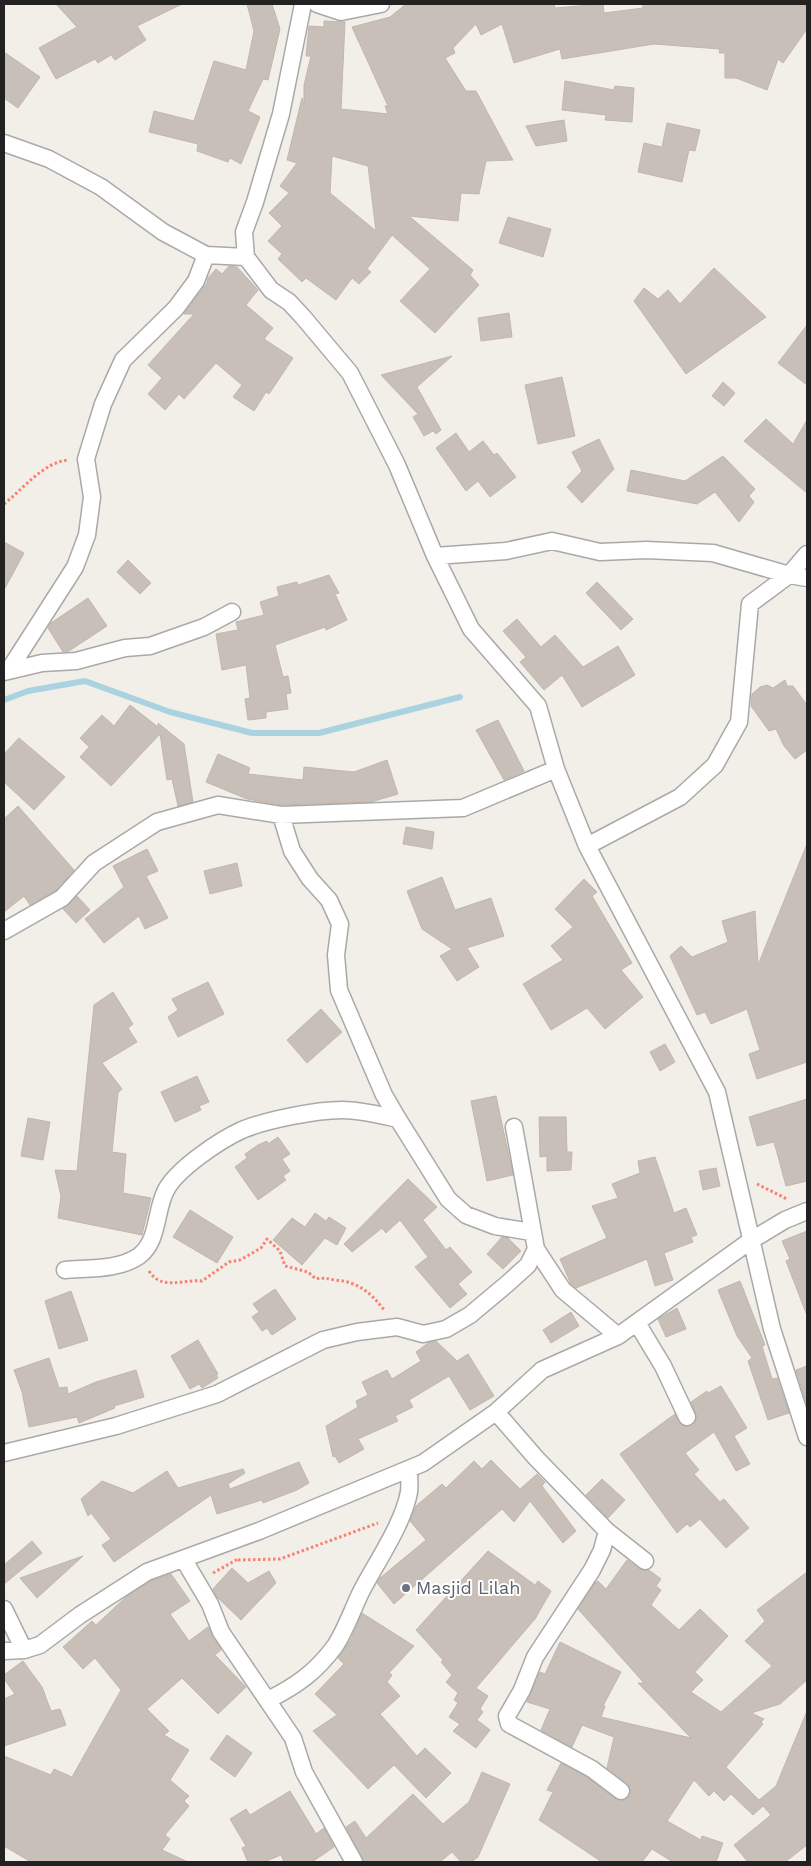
<svg xmlns="http://www.w3.org/2000/svg" width="811" height="1866" viewBox="0 0 811 1866" font-family="'Work Sans',sans-serif">
	<style>
		.lines { fill: none; stroke-linecap: round; stroke-linejoin: round }
		.stream { stroke: #aad3df; stroke-width: 6 }
		.building { fill: #c7bfb8; stroke: #c4b6ab; fill-rule: evenodd }
		.minor-casing { stroke: #a9a9a9; stroke-width: 19 }
		.path { stroke: #fa8072; stroke-width: 3; stroke-dasharray: 2.5 2.5; stroke-linecap: butt }
		.minor { stroke: #fff; stroke-width: 16 }
		.worship-dot { fill: #6b7280; stroke: #fff; stroke-width: 2 }
		.labels { text-anchor: middle; stroke-width: 4; stroke-linejoin: round; paint-order: stroke }
		.worship-label { font-size: 18px; fill: #5b616d; stroke: #fff; text-anchor: start }
	</style>
	<rect width="100%" height="100%" fill="#f2efe9"/>
	<g class="lines">
		<!-- stream -->
		<path class="stream" d="M4 700 28 691 85 681 170 712 252 733H319L460 697"/>
	</g>
	<!-- building -->
	<path class="building" d="M56 4H182L137 26 146 40 115 60 111 55 98 63 95 59 56 79 39 48 77 27Z
		M247 4H272L280 29 268 80 263 79 248 111 260 117 241 164 230 158 228 162 197 151 198 144 149 132 154 111 194 121 214 61 246 70 254 31Z
		M406 4H554L555 8 603 4 604 13 643 8V4H807V29L783 63 778 59 767 90 736 78H725V53H719L720 49 654 44 562 59 560 49 514 63 502 24 481 35 476 24 453 48 455 53 445 58 466 91H476L513 160 486 161 479 194 461 193 458 221 409 216 473 270 470 275 479 285 435 333 400 301 430 269 392 235 367 269 371 272 359 284 352 278 336 300 306 278 302 282 278 259 282 254 268 241 282 226 269 213 289 193 280 186 297 163 287 160 302 98 304 104V85L311 56H306L309 26 324 27V21L345 22 341 109 388 114 385 106H388L352 27 390 17ZM332 156 368 166 376 231 330 193Z
		M4 52 40 77 18 108 4 98Z
		M565 81 614 90 615 86 634 88 632 122 605 120 606 115 562 110Z
		M564 120 567 141 536 146 526 126Z
		M667 123 700 130 695 151 689 150 682 182 638 172 644 143 662 147Z
		M508 217 551 229 543 257 499 243Z
		M229 266 237 267 258 290 246 305 273 328 264 339 293 358 269 394 266 392 254 411 233 397 242 385 216 363 184 399 179 394 165 410 148 394 162 378 148 365 194 314H184L207 283 208 278 216 269 222 274Z
		M714 268 766 317 686 374 634 301 644 288 658 299 668 290 680 304Z
		M509 313 512 337 481 341 478 318Z
		M807 325V385L778 363Z
		M452 356 417 387 441 430 436 434 433 431 424 436 413 417 418 414 381 375Z
		M562 377 575 436 538 444 525 385Z
		M723 382 735 393 724 406 712 396Z
		M766 419 793 444 807 420V493L744 441Z
		M456 433 469 452 483 441 494 455 497 453 516 477 490 497 478 481 466 491 436 448Z
		M599 439 614 469 582 503 567 487 582 471 572 452Z
		M723 456 755 489 749 496 754 502 739 522 715 492 697 504 627 491 631 470 685 481Z
		M4 542 24 553 4 590Z
		M128 560 151 583 140 594 117 572Z
		M329 575 339 593 335 594 347 620 326 630 325 627 275 645 283 677 288 676 291 693 286 694 288 709 266 712V718L248 720 245 699 250 698 246 665 222 670 216 634 238 630 236 622 264 615 260 602 279 596 277 587 297 582 298 585Z
		M597 582 633 619 621 630 586 593Z
		M88 598 107 626 69 651 63 652 48 628 51 623Z
		M517 619 541 647 555 635 583 667 618 646 635 675 582 707 562 675 544 690 520 662 526 657 503 631Z
		M785 680 787 686H793L807 705V750L795 759 784 746 776 729 769 731 751 706 752 694 760 687 767 685 773 688Z
		M130 705 158 727V723L184 744 193 802 178 806 172 779 167 780 160 734 111 786 80 757 89 747 80 738 102 715 114 726Z
		M498 720 524 771 504 780 476 730Z
		M19 738 65 777 34 810 4 782V754Z
		M218 754 250 768 248 774 303 780 304 767 354 772 387 760 398 794 371 802 282 805 247 799 206 782Z
		M18 806 74 870 56 890 30 905 24 896 4 912V819Z
		M406 827 434 832 432 849 403 844Z
		M807 844V1062L757 1079 749 1054 760 1050 747 1009 711 1024 705 1012 697 1015 670 956 681 946 692 957 728 942 722 921 755 911 758 965Z
		M147 849 158 871 146 876 168 918 145 929 139 916 104 943 85 919 124 887 113 866Z
		M237 863 242 886 210 894 204 871Z
		M442 877 455 910 491 898 504 936 467 948 479 967 457 981 440 956 452 949 422 929 407 891Z
		M584 879 597 892 592 896 632 963 621 970 643 997 605 1029 587 1008 551 1030 523 984 563 960 551 946 573 927 555 909Z
		M77 896 90 910 76 923 63 909Z
		M208 982 224 1014 178 1037 168 1017 178 1010 172 999Z
		M113 992 133 1024 128 1028 137 1042 102 1063 122 1089 118 1093 112 1152 126 1154 123 1193 151 1198 142 1235 58 1218 61 1196 55 1170 77 1171 94 1005Z
		M321 1009 342 1032 307 1063 287 1040Z
		M665 1044 675 1062 660 1071 650 1052Z
		M197 1076 209 1102 199 1106 201 1110 175 1122 161 1092Z
		M496 1096 513 1175 487 1181 471 1101Z
		M807 1099V1181L786 1186 774 1142 757 1146 749 1117Z
		M539 1117H566L567 1152H572L571 1170 547 1171V1156L540 1157Z
		M28 1118 50 1122 43 1160 21 1156Z
		M278 1137 290 1154 282 1159 290 1171 283 1176 286 1180 258 1200 235 1167 247 1158 245 1154 258 1145 267 1141 268 1144Z
		M655 1157 674 1213 686 1208 697 1235 691 1237 693 1242 664 1253 673 1280 655 1286 647 1259 576 1288 571 1284 560 1259 607 1238 592 1206 618 1198 612 1184 640 1173 638 1161Z
		M716 1168 720 1186 703 1190 699 1171Z
		M408 1179 437 1207 423 1220 446 1250 450 1247 472 1272 458 1284 467 1294 450 1308 415 1267 428 1257 400 1220 386 1233 382 1228 352 1252 344 1244Z
		M190 1210 233 1237 217 1263 173 1237Z
		M315 1213 326 1221 329 1217 346 1228 337 1245 325 1238 302 1265 273 1240 292 1218 305 1227Z
		M807 1231V1313H806L786 1261 790 1259 782 1241Z
		M502 1237 508 1238 521 1251 503 1269 487 1254Z
		M740 1281 765 1345 762 1346 772 1379 777 1378 789 1413 768 1420 748 1361 752 1358 737 1336 718 1290Z
		M275 1289 296 1319 272 1335 267 1328 262 1331 252 1317 259 1312 253 1304Z
		M71 1291 88 1340 59 1349 45 1301Z
		M677 1308 686 1329 666 1337 658 1319Z
		M571 1312 579 1326 551 1343 543 1330Z
		M198 1340 218 1374 216 1375 218 1378 202 1388 199 1384 190 1389 171 1356Z
		M436 1341 457 1361 468 1354 494 1396 470 1410 449 1376 409 1400 413 1407 395 1416 398 1421 358 1439 364 1449 339 1463 335 1456 333 1457 326 1426 358 1407 356 1401 368 1395 362 1382 387 1370 392 1379 421 1361 416 1352 428 1343Z
		M49 1358 59 1388 67 1387 68 1394 96 1382 136 1370 144 1397 114 1406 115 1408 79 1423 77 1417 29 1427 22 1392 14 1370Z
		M807 1366V1405L796 1370Z
		M721 1386 747 1428 734 1436 750 1464 736 1471 714 1432 685 1453 699 1470 694 1474 720 1502 724 1499 749 1528 726 1548 700 1519 690 1527 687 1524 677 1533 620 1454 675 1414 682 1425 692 1426 697 1417 691 1402 707 1391 708 1393Z
		M491 1460 520 1489 537 1474 545 1482 542 1486 576 1531 563 1543 530 1501 514 1522 502 1509 394 1604 377 1583 380 1578 426 1540 410 1521 416 1506 442 1484 446 1488 474 1461 482 1469Z
		M299 1462 309 1483 297 1490 263 1503 262 1500 217 1514 211 1495 114 1562 102 1545 111 1539 91 1513 88 1516 81 1499 102 1481 133 1493 167 1471 178 1488 243 1469 245 1473 228 1484 230 1489Z
		M602 1479 625 1500 608 1518 586 1495Z
		M32 1541 42 1553 4 1584V1565Z
		M488 1551 535 1585 538 1581 551 1591 535 1619 476 1688 488 1696 480 1709 483 1712 477 1720 490 1730 476 1748 453 1731 460 1724 449 1717 458 1703 454 1700 458 1693 446 1682 452 1675 441 1662 443 1660 416 1630Z
		M83 1556 37 1598 20 1578Z
		M627 1560 639 1569 649 1570 661 1579 656 1586 661 1590 651 1605 679 1630 700 1609 728 1636 695 1672 703 1680 691 1692 721 1712 772 1666 745 1641 765 1621 757 1610 807 1572V1680L780 1704 751 1713 764 1719 761 1722 763 1724 726 1767 759 1800 776 1786 807 1711V1845L785 1862H748L734 1845 771 1815 763 1806 753 1815 731 1794 724 1801 714 1791 709 1796 694 1780 667 1821 701 1840 702 1836 723 1843 716 1862H673L652 1849 642 1862H602L539 1820 553 1792 547 1790 561 1763 587 1777 619 1801 625 1800 631 1792 627 1783 607 1768 614 1737 582 1725 572 1747 541 1730 550 1709 527 1702 540 1672 545 1674 560 1642 621 1672 603 1706H605L601 1717 691 1738 638 1683H644L578 1609 595 1583 598 1581 606 1589Z
		M232 1568 248 1583 269 1571 276 1583 241 1620 217 1597 213 1589Z
		M171 1574 190 1601 170 1614 189 1641 208 1627 221 1650 215 1655 246 1687 218 1714 182 1678 147 1709 169 1731 164 1735 189 1750 170 1780 189 1796 184 1801 189 1806 165 1835 170 1839 162 1850 188 1862H31L4 1846V1756L51 1775 54 1769 72 1777 121 1690 95 1658 83 1669 63 1647 92 1621 96 1625 126 1597 151 1581Z
		M362 1613 414 1646 389 1673 392 1675 387 1682 400 1696 380 1714 417 1756 425 1748 451 1773 426 1798 394 1765 368 1789 313 1731 337 1715 315 1694 344 1664 338 1658 351 1639Z
		M23 1661 42 1687 51 1711 60 1709 66 1725 4 1746V1699L15 1694 4 1679V1675Z
		M227 1735 252 1753 235 1777 210 1759Z
		M482 1772 510 1784 478 1857 471 1862H461L452 1852 440 1862H364L346 1827 355 1821 366 1838 413 1794 443 1824 469 1802Z
		M290 1791 316 1834 324 1828 334 1847 312 1862H284L281 1855 264 1862H248L242 1848 246 1846 230 1819 246 1809 250 1815Z"/>
	<g class="lines">
		<!-- minor casing -->
		<g class="minor-casing">
			<path id="minor" d="M303 4 281 114 255 202 244 232 246 257 271 290 289 302 303 317 350 373 397 465 435 556 471 629 538 706 556 769 587 846 717 1092 772 1329 807 1437
				M317 4 341 12 381 4
				M4 143 49 159 101 187 163 232 206 255 246 257
				M435 556 506 551 552 541 600 552 646 550 713 553 789 575 807 554
				M9 670 75 567 87 535 92 497 86 459 103 404 123 360 176 308 196 281 206 255
				M4 672 42 663 76 661 125 648 150 646 204 627 232 612
				M281 815 292 851 310 879 329 900 340 924 336 955 339 990 384 1095 398 1119
				M587 846 680 797 715 765 739 722 750 604 789 575 807 578
				M4 931 62 898 94 863 157 822 218 805 281 815 463 808 556 769
				M514 1127 536 1249 563 1290 618 1336
				M65 1270C89 1268 119 1270 139 1256 159 1241 155 1211 166 1190 177 1169 220 1140 242 1130 266 1120 316 1110 342 1110 361 1110 380 1115 398 1119L448 1199 466 1215 495 1226 531 1232
				M637 1323 663 1366 687 1417
				M496 1412 536 1458 607 1531 645 1561
				M4 1453 116 1426 217 1394 323 1340 357 1332 397 1327 423 1334 446 1329 470 1315 507 1284 528 1265 536 1249
				M607 1531 602 1550 592 1570 535 1657 522 1690 507 1716 509 1724 592 1769 621 1791
				M184 1560 210 1604 221 1632 293 1738 304 1772 354 1862
				M4 1609 24 1650
				M4 1651 24 1650 40 1645 80 1615 147 1572 259 1531 423 1463 496 1412 542 1370 618 1336 750 1241 785 1220 807 1211
				M268 1700C296 1686 316 1672 335 1646 345 1631 352 1611 360 1594 375 1564 403 1525 409 1492 410 1484 409 1476 409 1469"/>
		</g>
		<!-- path -->
		<path class="path" d="M4 504C23 489 44 462 68 460
			M757 1184 787 1199
			M149 1271C162 1291 182 1279 202 1281L229 1262 240 1260 261 1248 267 1239 280 1251 285 1266 308 1272 316 1279C324 1277 328 1279 335 1280 359 1282 371 1293 385 1311
			M238 1560 280 1559 378 1523
			M213 1573 238 1559"/>
		<!-- minor -->
		<use href="#minor" class="minor"/>
	</g>
	<!-- markers -->
	<circle class="worship-dot" cx="406" cy="1588" r="5"/>
	<g class="labels">
		<!-- worship labels -->
		<g class="worship-label">
			<text x="416" y="1594">Masjid Lilah</text>
		</g>
	</g>
	<!-- border -->
	<rect width="811" height="1866" fill="none" stroke="#222222" stroke-width="10"/>
</svg>
